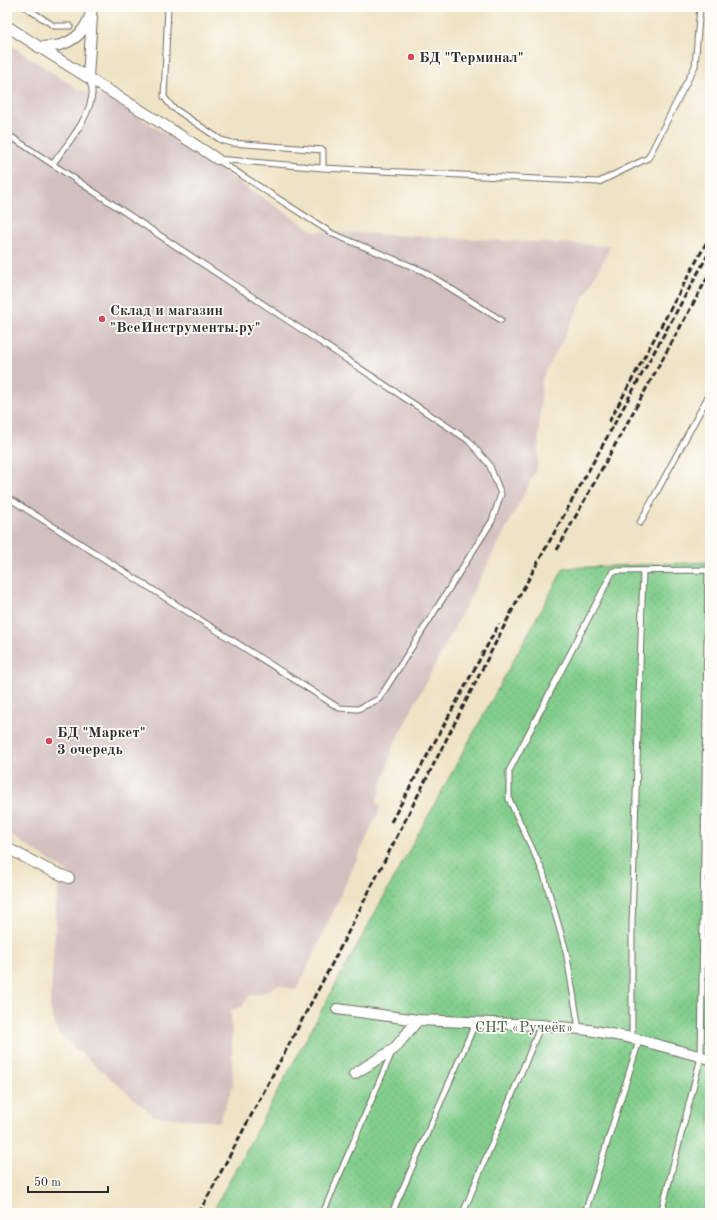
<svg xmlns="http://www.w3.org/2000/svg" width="717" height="1220" viewBox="0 0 717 1220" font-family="'Old Standard TT',serif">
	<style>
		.industrial { fill: #d2bfc0 }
		.green { fill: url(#green-dots); stroke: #567c5c }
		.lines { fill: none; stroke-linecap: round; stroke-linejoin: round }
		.lane-casing { stroke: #706b61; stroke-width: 7 }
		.street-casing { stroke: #706b61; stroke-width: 12 }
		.lane { stroke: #fff; stroke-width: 5 }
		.street { stroke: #fff; stroke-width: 10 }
		.rail { stroke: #2b2b2b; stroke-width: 3; stroke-dasharray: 6 3; stroke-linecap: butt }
		.poi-dot { fill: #d1495b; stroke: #fdfcf7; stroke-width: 1.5 }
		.labels { text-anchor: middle; stroke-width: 3.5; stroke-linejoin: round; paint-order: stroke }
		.poi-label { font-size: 15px; font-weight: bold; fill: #2b2b2b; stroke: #fdfcf7; text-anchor: start }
		.park-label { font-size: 15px; fill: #455c48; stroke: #fdfcf7 }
	</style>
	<defs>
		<pattern id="green-dots" width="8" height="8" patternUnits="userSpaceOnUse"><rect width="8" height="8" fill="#82ce8c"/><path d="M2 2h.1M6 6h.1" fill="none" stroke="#70b179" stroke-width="1.8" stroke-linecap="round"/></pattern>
	</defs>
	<rect width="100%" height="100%" fill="#fdfcf7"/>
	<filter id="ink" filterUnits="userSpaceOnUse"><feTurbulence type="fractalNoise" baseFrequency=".025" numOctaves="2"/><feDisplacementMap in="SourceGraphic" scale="8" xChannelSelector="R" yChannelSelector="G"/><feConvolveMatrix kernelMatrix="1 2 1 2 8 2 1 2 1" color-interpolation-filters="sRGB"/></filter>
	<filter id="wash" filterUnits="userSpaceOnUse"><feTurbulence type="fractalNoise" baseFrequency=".012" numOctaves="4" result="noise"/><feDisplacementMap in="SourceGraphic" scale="16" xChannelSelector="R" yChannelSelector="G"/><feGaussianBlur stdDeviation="0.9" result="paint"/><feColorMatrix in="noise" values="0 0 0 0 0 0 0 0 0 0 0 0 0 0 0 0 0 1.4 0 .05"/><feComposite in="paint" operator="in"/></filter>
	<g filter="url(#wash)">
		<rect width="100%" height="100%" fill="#efe3c5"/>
		<!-- industrial -->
		<path class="industrial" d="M7 43 79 90 108 97 314 231 611 246 542 379 537 469 395 742 376 802 381 807 297 990 279 985 263 993 249 996 242 1007 231 1010 233 1085 219 1122 154 1116 58 1033 50 1008 58 881 67 883 69 873 7 833Z"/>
		<!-- green -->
		<path class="green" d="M710 562V1213H212L325 1004 564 568Z"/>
	</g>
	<g filter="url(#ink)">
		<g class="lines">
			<!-- lane casing -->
			<g class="lane-casing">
				<path id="lane" d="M25 7 54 26H70
					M168 7 164 97 172 107 221 140 232 143 323 150V168L217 159
					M7 134 468 440 489 464 501 494 492 521 379 699 358 709 339 708 7 497
					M218 160 333 234 423 271 501 320
					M53 164C67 144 90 118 92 94 93 89 90 83 89 79
					M323 168 599 182 648 158 695 66 700 7
					M640 523 710 393
					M579 1029 566 951 543 872 509 799V771L613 571 710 570
					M632 1038V924L643 571
					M323 1213 392 1052
					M392 1213 475 1024
					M463 1213 541 1025
					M585 1213 639 1041
					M661 1213 701 1057 708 571"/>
			</g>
			<!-- street casing -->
			<g class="street-casing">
				<path id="street" d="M7 26C76 72 148 113 217 159
					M38 47C46 46 56 47 63 44 81 38 88 24 93 7
					M88 77 92 17
					M7 848 47 869 69 878
					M337 1009 418 1020
					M354 1074 394 1049 418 1020 541 1025 589 1030 632 1038 710 1059"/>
			</g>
			<!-- lane -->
			<use href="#lane" class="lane"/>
			<!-- street -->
			<use href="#street" class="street"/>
			<!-- rail -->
			<path class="rail" d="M609 422 710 236
				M557 550 710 273
				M391 822 499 624
				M199 1213 334 960 522 591 710 251"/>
		</g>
	</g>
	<!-- markers -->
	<g class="poi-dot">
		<circle cx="411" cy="57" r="4"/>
		<circle cx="102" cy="319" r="4"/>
		<circle cx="49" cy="741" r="4"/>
	</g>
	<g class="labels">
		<!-- poi labels -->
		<g class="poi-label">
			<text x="419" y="62">БД "Терминал"</text>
			<text x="110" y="315">Склад и магазин<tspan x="110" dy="17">"ВсеИнструменты.ру"</tspan></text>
			<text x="57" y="737">БД "Маркет"<tspan x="57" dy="17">3 очередь</tspan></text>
		</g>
		<!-- park labels -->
		<g class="park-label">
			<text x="524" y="1032">СНТ «Ручеёк»</text>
		</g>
	</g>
	<!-- margin -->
	<rect width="717" height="1220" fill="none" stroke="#fdfcf7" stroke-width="24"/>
	<!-- scale -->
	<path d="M28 1186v6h80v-6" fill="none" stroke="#2b2b2b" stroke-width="2"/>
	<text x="34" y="1186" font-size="12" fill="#2b2b2b" stroke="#fdfcf7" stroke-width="3" paint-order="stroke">50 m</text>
</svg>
